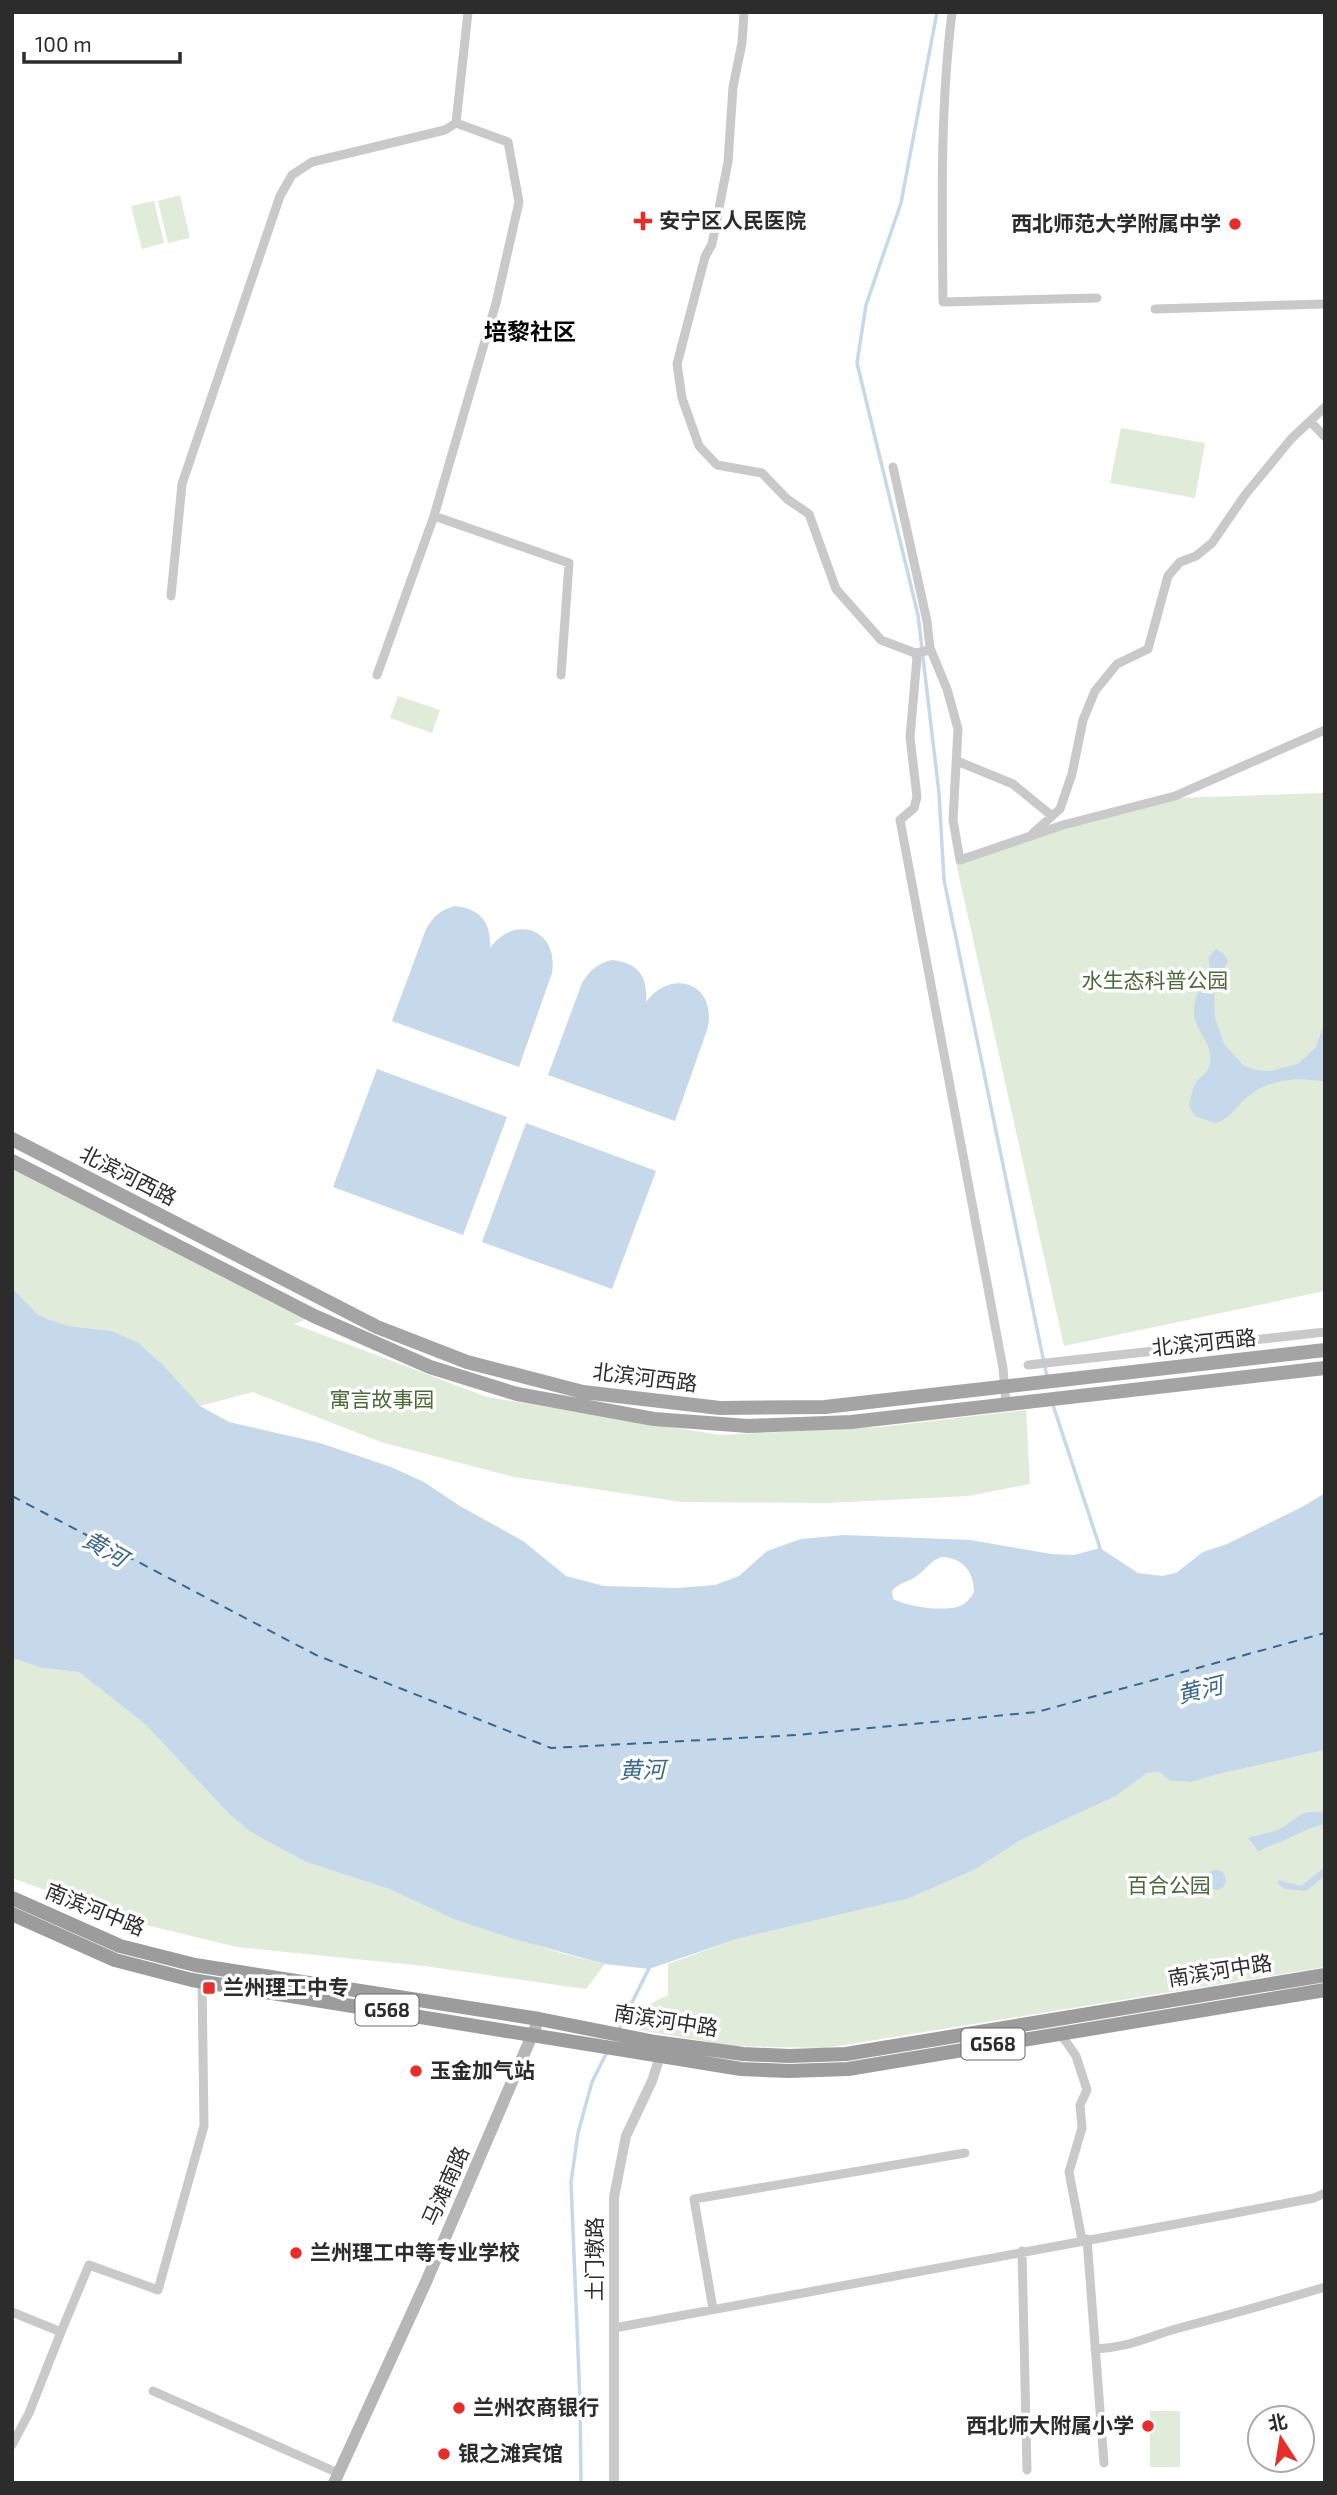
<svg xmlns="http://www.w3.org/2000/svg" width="1337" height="2495" viewBox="0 0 1337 2495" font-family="'Exo 2','Noto Sans SC',sans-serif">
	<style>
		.green { fill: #e1ebd9 }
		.water { fill: #c5d9eb; fill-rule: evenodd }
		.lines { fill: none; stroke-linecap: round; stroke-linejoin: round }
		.stream { stroke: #c5d9eb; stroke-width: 3.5 }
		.ferry { stroke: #396790; stroke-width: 2; stroke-dasharray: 9 7; stroke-linecap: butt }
		.minor { stroke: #c9c9c9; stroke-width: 9 }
		.tertiary { stroke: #c9c9c9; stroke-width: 10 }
		.secondary { stroke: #b6b6b6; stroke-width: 12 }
		.primary { stroke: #a4a4a4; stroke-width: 14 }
		.trunk { stroke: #9c9c9c; stroke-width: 14 }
		.poi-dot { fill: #e92c29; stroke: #fff; stroke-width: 2.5 }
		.labels { text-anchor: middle; stroke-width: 7; stroke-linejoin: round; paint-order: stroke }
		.shield { fill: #fff; stroke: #6b6b6b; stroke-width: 2 }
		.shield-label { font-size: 19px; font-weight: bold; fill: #2c2c2c }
		.poi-label { font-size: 21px; font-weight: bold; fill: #2c2c2c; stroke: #fff; text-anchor: start }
		.park-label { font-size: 21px; fill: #4b6939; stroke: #fff }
		.street-label { font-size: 21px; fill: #2c2c2c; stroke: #fff }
		.neighbourhood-label { font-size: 23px; font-weight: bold; fill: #000; stroke: #fff }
		.water-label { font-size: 23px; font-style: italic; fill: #396790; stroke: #fff }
	</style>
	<rect width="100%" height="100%" fill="#fff"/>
	<!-- green -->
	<path class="green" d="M180 195 190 238 168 243 158 201Z
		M154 201 164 243 142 249 131 206Z
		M1121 428 1205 443 1195 498 1110 483Z
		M398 696 440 710 432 733 390 718Z
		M1325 793V1291L1064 1346 956 863 1064 827 1175 798Z
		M12 1161 314 1316 294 1324 487 1397 720 1435 880 1427 1026 1410 1030 1484 968 1496 827 1503 682 1502 514 1477 381 1442 253 1392 200 1406 112 1331 69 1326 48 1319 37 1314 12 1288Z
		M12 1658 42 1668 79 1672 146 1725 229 1814 252 1833 306 1862 389 1889 456 1920 561 1953 605 1964 586 1989 424 1966 237 1947 138 1923 12 1878Z
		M1325 1750V1967L826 2048 732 2046 640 2030 642 2008 668 1995V1964L737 1939 910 1898 974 1870 1021 1840 1116 1796 1147 1773 1159 1772 1171 1781 1191 1782 1219 1774Z
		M1150 2411H1180V2467H1150Z"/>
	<!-- water -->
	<path class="water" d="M455 906C481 909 491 922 490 948 515 914 559 929 552 973L519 1067 392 1021 426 929C434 916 440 910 455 906Z
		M1216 949 1223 953 1228 960 1214 993 1215 1018 1224 1044 1243 1065 1256 1070 1270 1071 1298 1064 1316 1047 1325 1021V1082C1298 1076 1266 1079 1245 1099 1235 1108 1229 1120 1215 1123L1195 1116 1189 1106C1191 1098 1192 1088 1197 1081 1203 1074 1208 1073 1210 1064 1214 1044 1195 1032 1194 1013 1193 996 1202 987 1208 973 1211 968 1208 963 1209 957Z
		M612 960C638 963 648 976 646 1002 672 968 716 983 708 1027L675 1121 548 1075 582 983C590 970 597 964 612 960Z
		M377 1069 507 1117 463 1235 333 1187Z
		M526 1123 656 1171 612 1289 482 1242Z
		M12 1288 37 1314 48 1319 69 1326 112 1331 138 1343 163 1365 200 1406 229 1422 320 1443 391 1467 424 1482 460 1506 523 1541 566 1576 604 1586 678 1588 715 1585 739 1576 767 1551 801 1539 844 1535 971 1540 1051 1554 1074 1555 1100 1548 1138 1573 1162 1576 1176 1573 1203 1552 1227 1544 1302 1507 1325 1493V1750L1219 1774 1191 1782 1171 1781 1159 1772 1147 1773 1116 1796 1021 1840 974 1870 910 1898 737 1939 649 1969 605 1964 514 1939 456 1920 389 1889 306 1862 252 1833 229 1814 146 1725 79 1672 42 1668 12 1658ZM942 1557C963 1558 974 1572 974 1592 970 1599 965 1605 957 1607 939 1611 909 1607 893 1599L892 1591C899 1582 910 1582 918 1575 927 1568 931 1560 942 1557Z
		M1309 1812H1325V1824C1305 1828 1293 1838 1275 1844 1268 1847 1265 1847 1259 1852L1248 1838C1260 1834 1273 1833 1283 1827 1293 1822 1297 1814 1309 1812Z
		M1325 1867V1876L1306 1891 1285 1889 1278 1884 1279 1880 1301 1886Z
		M1206 1880a10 10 0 1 1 20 0a10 10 0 1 1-20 0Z"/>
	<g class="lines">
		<!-- stream -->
		<path class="stream" d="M937 12 901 203 866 305 857 363 918 615 939 793 944 880 1047 1377
			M1052 1402 1101 1551
			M618 2031 650 1966
			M581 2483 580 2400 571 2182 578 2133 592 2082 608 2050"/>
		<!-- ferry -->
		<path class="ferry" d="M12 1496 316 1655 551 1748 797 1735 1037 1712 1325 1633"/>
		<!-- minor -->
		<path class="minor" d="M744 12 742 43 733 87 728 162 712 244 705 257 677 364 682 398 699 446 717 465 762 473 787 499 809 514 836 589 881 640 915 653 917 658 910 737 917 797 914 808 900 820 1003 1368 1006 1404
			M952 12C940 110 942 204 943 302L1097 298
			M1155 309 1325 304
			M1310 421 1325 437
			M893 467 927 621 930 648 926 651 915 653
			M434 516 569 563 561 675
			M171 596 182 484 280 196 292 175 312 162 445 130 456 123 468 12
			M930 648 947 689 958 729 953 820 960 860 1063 825 1175 796 1325 730
			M377 675 434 516 496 303 519 202 508 142 456 123
			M957 761 1013 784 1052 816
			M1033 833 1060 809 1072 774 1083 720 1095 691 1117 664 1148 649 1168 576 1180 562 1196 556 1212 543 1245 495 1291 439 1325 407
			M1028 1365 1325 1332
			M1060 2033 1076 2056 1087 2090 1080 2105 1082 2128 1069 2172 1082 2240
			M1087 2239 1104 2463
			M1022 2251 1027 2470
			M713 2309 694 2199 965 2153
			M12 2312 61 2332 29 2413 12 2445
			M614 2328 1225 2215 1314 2198 1325 2193
			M61 2332 89 2265 158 2290 204 2126 202 1981
			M1095 2349C1128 2348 1149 2336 1179 2328 1228 2315 1276 2302 1325 2287
			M153 2391 338 2473"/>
		<!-- tertiary -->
		<path class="tertiary" d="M614 2483V2197L626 2136 652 2081 662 2050"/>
		<!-- secondary -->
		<path class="secondary" d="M334 2483 426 2282 539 2019"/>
		<!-- primary -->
		<path class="primary" d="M12 1139 377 1327 467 1362 583 1392 720 1408 825 1407 1325 1350
			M12 1161 314 1316 430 1367 517 1394 654 1419 748 1426 851 1422 1325 1368"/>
		<!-- trunk -->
		<path class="trunk" d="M12 1898 120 1946 195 1965 539 2019 655 2042 743 2054 789 2056 846 2054 1325 1975
			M12 1914 115 1960 192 1980 741 2069 789 2071 848 2069 1325 1990"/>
	</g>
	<!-- markers -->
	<g class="poi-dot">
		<path d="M639.5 210.5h7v7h7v7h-7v7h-7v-7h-7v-7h7z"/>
		<circle cx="1235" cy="224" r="7"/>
		<rect x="202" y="1981" width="14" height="14" rx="3.5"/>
		<circle cx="416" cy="2071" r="7"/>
		<circle cx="296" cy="2253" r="7"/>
		<circle cx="459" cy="2408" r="7"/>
		<circle cx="1148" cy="2426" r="7"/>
		<circle cx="444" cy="2454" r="7"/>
	</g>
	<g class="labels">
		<!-- shield labels -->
		<g class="shield">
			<rect x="355.5" y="1994.5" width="63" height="31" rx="5"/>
			<rect x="961.5" y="2028.5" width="63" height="31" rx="5"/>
		</g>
		<g class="shield-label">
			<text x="387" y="2017">G568</text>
			<text x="993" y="2051">G568</text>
		</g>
		<!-- poi labels -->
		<g class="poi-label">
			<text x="659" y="228">安宁区人民医院</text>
			<text x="1221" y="231" text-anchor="end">西北师范大学附属中学</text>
			<text x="223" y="1995">兰州理工中专</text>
			<text x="430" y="2078">玉金加气站</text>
			<text x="310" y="2260">兰州理工中等专业学校</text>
			<text x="473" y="2415">兰州农商银行</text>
			<text x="1134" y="2433" text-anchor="end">西北师大附属小学</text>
			<text x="458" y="2461">银之滩宾馆</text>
		</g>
		<!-- park labels -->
		<g class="park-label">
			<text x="1155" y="988">水生态科普公园</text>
			<text x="382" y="1407">寓言故事园</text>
			<text x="1169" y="1893">百合公园</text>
		</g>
		<!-- street labels -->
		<g class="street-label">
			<text transform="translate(128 1176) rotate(27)" y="7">北滨河西路</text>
			<text transform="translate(1204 1343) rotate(-6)" y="7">北滨河西路</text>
			<text transform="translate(645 1378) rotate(7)" y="7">北滨河西路</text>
			<text transform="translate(95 1910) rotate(22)" y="7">南滨河中路</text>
			<text transform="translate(1220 1971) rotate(-9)" y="7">南滨河中路</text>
			<text transform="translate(666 2021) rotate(9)" y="7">南滨河中路</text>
			<text transform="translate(446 2186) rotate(-66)" y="7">马滩南路</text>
			<text transform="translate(595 2259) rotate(-90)" y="7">土门墩路</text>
		</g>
		<!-- neighbourhood labels -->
		<g class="neighbourhood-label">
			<text x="530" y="340">培黎社区</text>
		</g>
		<!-- water labels -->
		<g class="water-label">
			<text transform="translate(105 1549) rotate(30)" y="8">黄河</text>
			<text transform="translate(1200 1690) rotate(-14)" y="8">黄河</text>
			<text transform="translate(642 1770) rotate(-1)" y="8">黄河</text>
		</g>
	</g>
	<!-- border -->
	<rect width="1337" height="2495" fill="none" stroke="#2c2c2c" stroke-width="28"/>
	<!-- north arrow -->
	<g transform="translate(1281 2439) rotate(348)"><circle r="33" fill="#ffffff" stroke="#ababab" stroke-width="2"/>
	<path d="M0-5L12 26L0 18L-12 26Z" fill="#e92c29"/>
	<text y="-10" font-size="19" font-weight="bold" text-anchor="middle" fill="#2c2c2c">北</text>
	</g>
	<!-- scale -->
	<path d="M24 52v10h156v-10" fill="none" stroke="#2c2c2c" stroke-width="3.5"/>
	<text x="35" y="52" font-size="21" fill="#2c2c2c" stroke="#ffffff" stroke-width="5" paint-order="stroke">100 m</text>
</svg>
